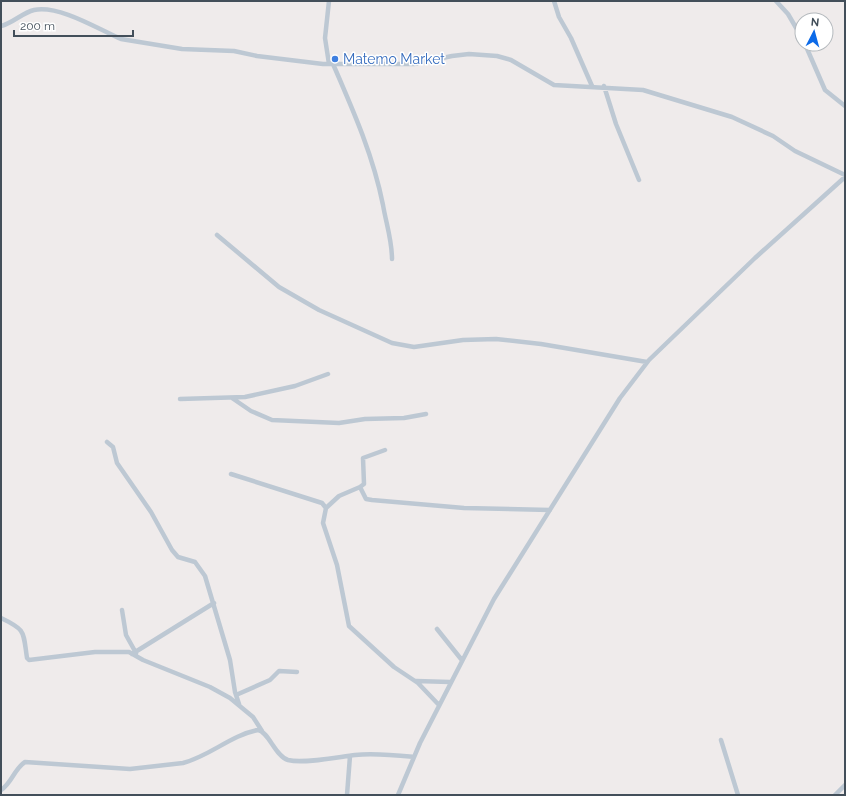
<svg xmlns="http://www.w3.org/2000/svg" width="846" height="796" viewBox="0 0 846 796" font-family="Raleway,sans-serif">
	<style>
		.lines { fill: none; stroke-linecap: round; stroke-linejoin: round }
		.minor { stroke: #bdc8d3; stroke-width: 4.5 }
		.shop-dot { fill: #3f7fe0; stroke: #fff; stroke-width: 1.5 }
		.labels { text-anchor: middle; stroke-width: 3; stroke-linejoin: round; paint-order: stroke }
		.shop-label { font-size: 14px; fill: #366cbe; stroke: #fff; text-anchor: start }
	</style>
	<rect width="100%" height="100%" fill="#efebeb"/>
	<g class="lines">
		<!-- minor -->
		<path class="minor" d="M554 1 559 17 571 38 592 86
			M776 1 788 14 802 38
			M1 26C13 23 22 13 34 10 60 5 98 29 121 39L182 49 234 51 257 56 323 64H414L452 56 469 54 497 56 511 60 554 85 643 90 732 117 773 136 795 151 845 175
			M805 44 825 90 845 106
			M329 64 325 38 329 1
			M333 64C353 110 373 155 383 205 386 223 392 240 392 259
			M604 86 616 124 639 180
			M217 235 279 287 319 310 392 343 414 347 463 340 496 339 541 344 647 362
			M232 398 251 411 272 420 339 423 365 419 404 418 426 414
			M180 399 245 397 295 386 328 374
			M107 442 113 447 117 463 151 512 172 550 178 557 195 562 205 576 230 660 235 692 239 704
			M231 474 322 503 326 508 323 523 337 565 349 626 394 667 418 683 438 704
			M360 487 364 484 363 458 385 450
			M326 508 339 496 360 487 366 499 372 500 464 508 550 510
			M122 610 126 635 136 653
			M1 618C26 630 23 631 27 658L29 660 95 652H129L143 660 210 687 230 698 253 717 262 731
			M437 629 461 659
			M132 654 214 603
			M416 681 450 682
			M236 695 270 680 279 671 297 672
			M721 740 738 795
			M1 790C12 783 14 769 25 762L130 769 183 763C210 756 231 735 258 730 269 732 275 756 288 760 304 764 338 757 355 755 375 753 394 755 414 757
			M347 795 350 756
			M398 795 420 743 494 599 620 398 649 360 755 258 845 177
			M835 795 845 785"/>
	</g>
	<!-- markers -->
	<circle class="shop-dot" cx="335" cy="59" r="4"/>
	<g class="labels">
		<!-- shop labels -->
		<g class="shop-label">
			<text x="343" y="64">Matemo Market</text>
		</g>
	</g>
	<!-- border -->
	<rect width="846" height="796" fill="none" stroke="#434f5a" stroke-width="4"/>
	<!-- north arrow -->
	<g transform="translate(814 32) rotate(6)"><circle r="19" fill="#ffffff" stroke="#b4b9bd"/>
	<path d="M0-3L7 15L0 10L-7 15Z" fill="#0c6ae8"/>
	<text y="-6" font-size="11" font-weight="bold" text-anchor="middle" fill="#434f5a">N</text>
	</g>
	<!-- scale -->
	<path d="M14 30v6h119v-6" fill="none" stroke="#434f5a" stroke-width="2"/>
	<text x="20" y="30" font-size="12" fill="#434f5a" stroke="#ffffff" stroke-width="3" paint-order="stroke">200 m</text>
</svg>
